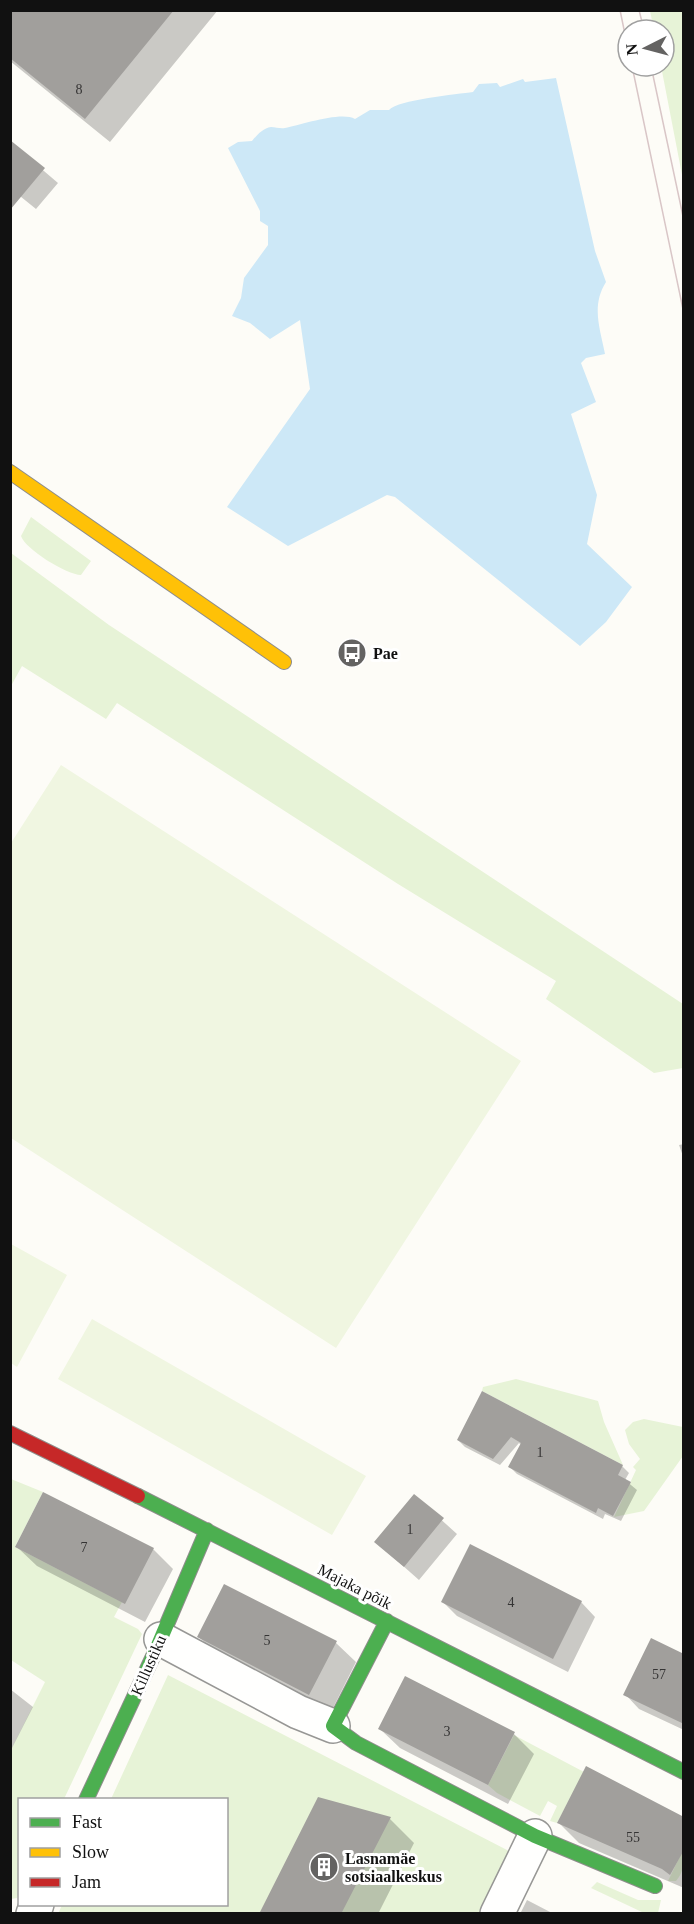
<svg xmlns="http://www.w3.org/2000/svg" width="694" height="1924" viewBox="0 0 694 1924" font-family="'Times New Roman',serif">
	<style>
		.green { fill: #e7f3d7 }
		.pitch { fill: #f0f6e1 }
		.water { fill: #cde8f7 }
		.shadow { fill: #0003 }
		.building { fill: #a19f9c }
		.lines { fill: none; stroke-linecap: round; stroke-linejoin: round }
		.street-casing { stroke: #979795; stroke-width: 36 }
		.fast-casing { stroke: #8e8d8b; stroke-width: 16 }
		.slow-casing { stroke: #8e8d8b; stroke-width: 16 }
		.jam-casing { stroke: #8e8d8b; stroke-width: 16 }
		.street { stroke: #fffffe; stroke-width: 33 }
		.fast { stroke: #4caf50; stroke-width: 14 }
		.slow { stroke: #ffc107; stroke-width: 14 }
		.jam { stroke: #c62828; stroke-width: 14 }
		.tram { stroke: #d9c6c7; stroke-width: 1.5 }
		.labels { text-anchor: middle; stroke-width: 6; stroke-linejoin: round; paint-order: stroke }
		.number-label { font-size: 14px; fill: #353434 }
		.poi-label { font-size: 16px; font-weight: bold; fill: #111; stroke: #fff; text-anchor: start }
		.street-label { font-size: 16px; fill: #111; stroke: #fff }
	</style>
	<rect width="100%" height="100%" fill="#fdfcf7"/>
	<!-- green -->
	<path class="green" d="M650 11H683V180L661 66H664V30H654Z
		M31 517 91 561 81 575C67 575 25 549 21 536Z
		M11 553 109 625 683 1004V1068L654 1073 546 999 556 981 398 884 117 703 106 719 22 666 11 686Z
		M516 1379 598 1401 604 1422 623 1465 482 1391 483 1387Z
		M644 1419 683 1427V1456L644 1511 614 1517 636 1470 633 1467 640 1459 629 1444 625 1430 633 1422Z
		M11 1479 43 1492 15 1547 122 1602 114 1617 138 1629 142 1634 64 1799 20 1800 19 1893 17 1898 11 1899 10 1752 45 1682 11 1660Z
		M168 1675 507 1850 514 1856 485 1913 58 1914 62 1905 226 1904V1800L111 1799Z
		M514 1735 584 1772 557 1823 550 1821 557 1806 548 1801 540 1816 497 1793 488 1785Z
		M683 1850C683 1862 685 1871 676 1881H668Z
		M597 1882 638 1900H661L658 1913H644L591 1888Z"/>
	<!-- pitch -->
	<path class="pitch" d="M61 765 521 1061 336 1348 11 1138V843Z
		M11 1244 67 1275 17 1367 11 1363Z
		M92 1319 366 1476 332 1535 58 1379Z"/>
	<!-- water -->
	<path class="water" d="M556 78 595 251 606 282C591 306 600 328 605 354L586 358 581 363 596 402 571 414 597 495 587 544 632 587 606 622 580 646 395 497 387 495 288 546 227 507 310 389 300 320 270 339 250 323 232 316 241 298 244 278 268 245V226L260 221V211L228 148 238 142 252 141C257 135 263 128 271 127 276 127 280 129 285 128 301 125 341 111 355 119L370 110H389C397 100 458 94 473 92L479 84 497 83 500 87 523 79 525 82Z"/>
	<!-- shadow -->
	<path class="shadow" d="M10 10H218L110 142 10 61Z
		M10 142 58 183 36 209 10 188Z
		M684 1144V1159L679 1145Z
		M483 1393 622 1466 629 1473 625 1480 637 1490 621 1521 605 1514 603 1519 517 1474 510 1467 521 1445 519 1443 500 1465 465 1447 458 1440Z
		M415 1496 457 1534 419 1580 376 1542Z
		M17 1547 153 1549 173 1569 145 1622 37 1566Z
		M443 1602H581L595 1617 568 1672 457 1616Z
		M199 1637 336 1643 356 1662 330 1714 219 1657Z
		M684 1656V1730L639 1709 625 1694Z
		M10 1689 33 1707 10 1752Z
		M380 1729 514 1734 534 1754 508 1804 400 1748Z
		M319 1799 390 1819 414 1843 378 1914H261Z
		M684 1819V1888L579 1843 559 1823Z
		M527 1900 554 1914H520Z"/>
	<!-- building -->
	<path class="building" d="M10 10H174L85 119 10 58Z
		M10 140 45 168 10 210Z
		M482 1391 623 1465 618 1475 631 1482 613 1516 598 1508 596 1513 508 1467 521 1443 511 1437 493 1459 457 1440Z
		M43 1492 154 1548 125 1604 15 1547Z
		M414 1494 444 1518 404 1567 374 1542Z
		M470 1544 582 1601 553 1659 441 1602Z
		M224 1584 337 1641 309 1695 197 1637Z
		M651 1638 684 1654V1724L623 1695Z
		M405 1676 515 1732 488 1785 378 1729Z
		M586 1766 684 1817V1850L670 1875 662 1869 557 1823Z
		M318 1797 391 1817 341 1914H259Z"/>
	<g class="lines">
		<!-- street casing -->
		<g class="street-casing">
			<path id="street" d="M161 1639 298 1712 333 1726
				M33 1914 37 1904
				M497 1914 535 1836"/>
		</g>
		<!-- fast casing -->
		<g class="fast-casing">
			<path id="fast" d="M138 1496 684 1772
				M387 1621 333 1726 356 1743 535 1836 655 1886
				M86 1800 156 1650 207 1530"/>
		</g>
		<!-- slow casing -->
		<g class="slow-casing">
			<path id="slow" d="M10 472 284 662"/>
		</g>
		<!-- jam casing -->
		<g class="jam-casing">
			<path id="jam" d="M10 1433 138 1496"/>
		</g>
		<!-- street -->
		<use href="#street" class="street"/>
		<!-- fast -->
		<use href="#fast" class="fast"/>
		<!-- slow -->
		<use href="#slow" class="slow"/>
		<!-- jam -->
		<use href="#jam" class="jam"/>
		<!-- tram -->
		<path class="tram" d="M620 10 628 49
			M639 10 644 30
			M632 66 684 314
			M651 66 684 221"/>
	</g>
	<!-- icons -->
	<defs>
		<g id="bus-disc" transform="scale(1.5)"><circle r="9.5" fill="#646362" stroke="#fff"/><path d="M-5-6H5V4H4V6H2V4H-2V6H-4V4H-5ZM-3.5-4V0h7V-4ZM-3.5 1.2v1.5H-2V1.2ZM2 1.2v1.5H3.5V1.2Z" fill="#fff"/></g>
		<g id="building-disc" transform="scale(1.5)"><circle r="9.5" fill="#646362" stroke="#fff"/><path d="M-4-6H4V6H1V3H-1V6H-4ZM-2.5-4.3h1.7v1.8h-1.7ZM.8-4.3h1.7v1.8H.8ZM-2.5-1h1.7V.8h-1.7ZM.8-1h1.7V.8H.8Z" fill="#fff"/></g>
	</defs>
	<g fill-rule="evenodd">
		<use href="#bus-disc" x="352" y="653"/>
		<use href="#building-disc" x="324" y="1867"/>
	</g>
	<g class="labels">
		<!-- number labels -->
		<g class="number-label">
			<text x="79" y="94">8</text>
			<text x="540" y="1457">1</text>
			<text x="410" y="1534">1</text>
			<text x="84" y="1552">7</text>
			<text x="511" y="1607">4</text>
			<text x="267" y="1645">5</text>
			<text x="659" y="1679">57</text>
			<text x="447" y="1736">3</text>
			<text x="633" y="1842">55</text>
		</g>
		<!-- poi labels -->
		<g class="poi-label">
			<text x="373" y="659">Pae</text>
			<text x="345" y="1864">Lasnamäe<tspan x="345" dy="18">sotsiaalkeskus</tspan></text>
		</g>
		<!-- street labels -->
		<g class="street-label">
			<text transform="translate(355 1586) rotate(27)" y="6">Majaka põik</text>
			<text transform="translate(148 1665) rotate(-66)" y="6">Killustiku</text>
		</g>
	</g>
	<!-- border -->
	<rect width="694" height="1924" fill="none" stroke="#111111" stroke-width="24"/>
	<!-- legend -->
	<rect x="18" y="1798" width="210" height="108" fill="#ffffff" stroke="#a0a0a0" stroke-width="1.5"/>
	<rect x="30" y="1818" width="30" height="9" fill="#4caf50" stroke="#a0a0a0" stroke-width="1.5"/>
	<text x="72" y="1828" font-size="18" fill="#111111">Fast</text>
	<rect x="30" y="1848" width="30" height="9" fill="#ffc107" stroke="#a0a0a0" stroke-width="1.5"/>
	<text x="72" y="1858" font-size="18" fill="#111111">Slow</text>
	<rect x="30" y="1878" width="30" height="9" fill="#c62828" stroke="#a0a0a0" stroke-width="1.5"/>
	<text x="72" y="1888" font-size="18" fill="#111111">Jam</text>
	<!-- north arrow -->
	<g transform="translate(646 48) rotate(264)"><circle r="28" fill="#ffffff" stroke="#a0a0a0" stroke-width="1.5"/>
	<path d="M0-4.5L10 22L0 15L-10 22Z" fill="#646362"/>
	<text y="-9" font-size="16" font-weight="bold" text-anchor="middle" fill="#111111">N</text>
	</g>
</svg>
